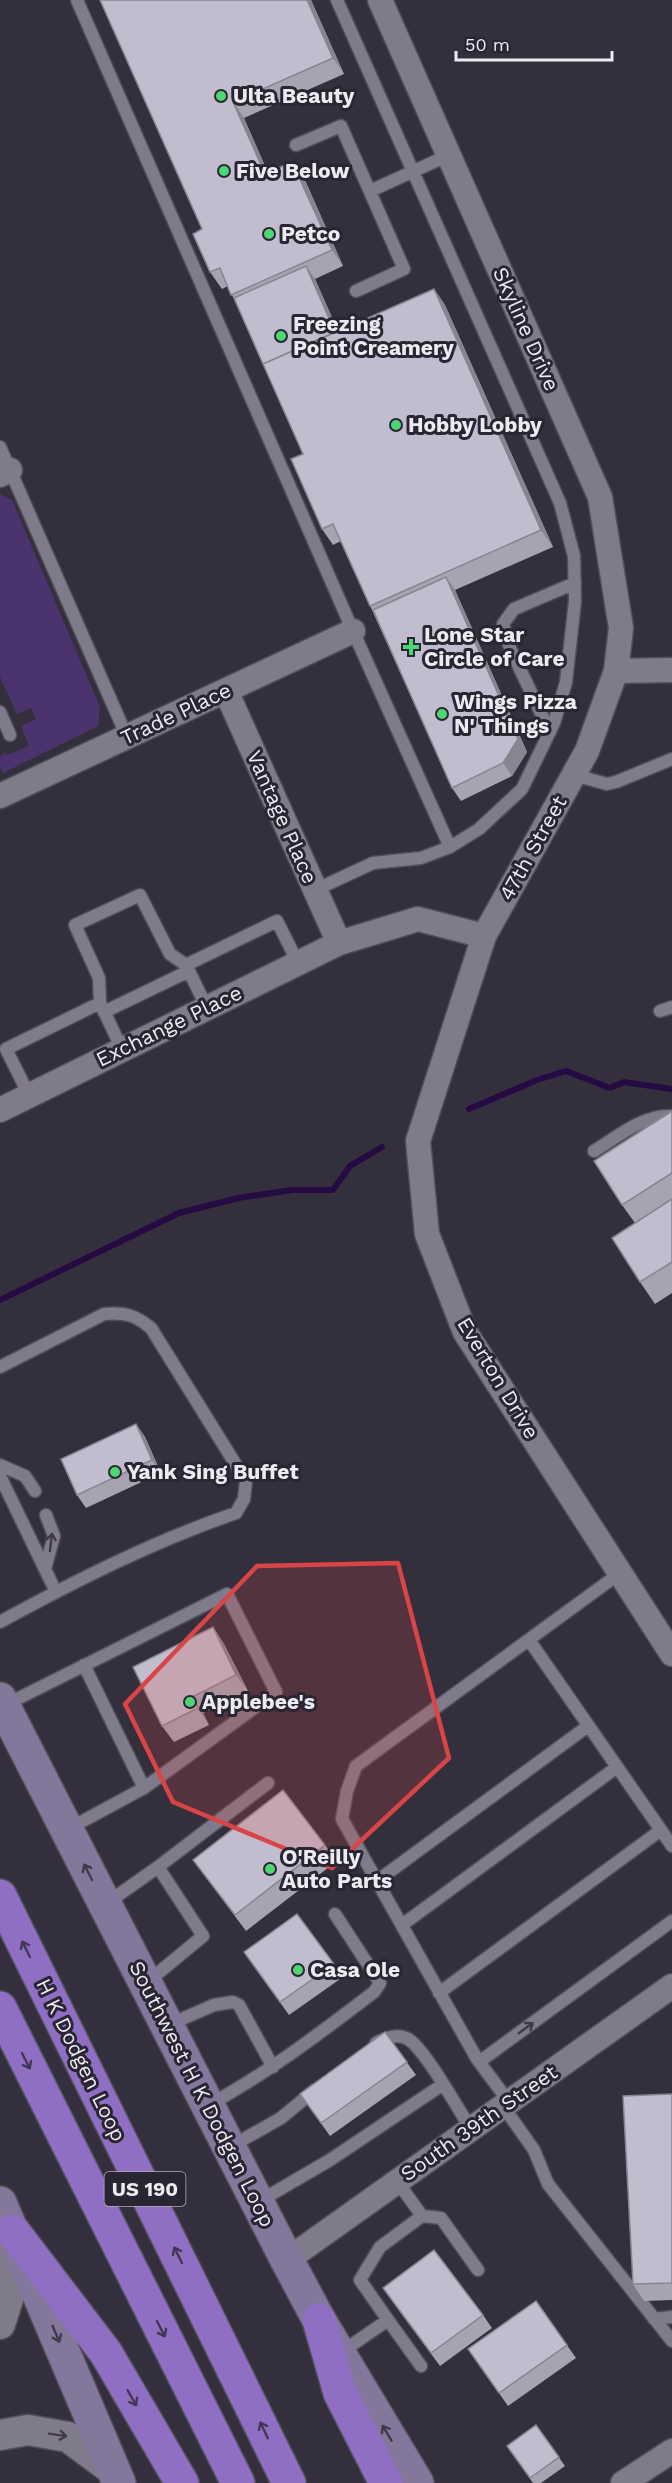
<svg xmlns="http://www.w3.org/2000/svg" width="672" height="2483" viewBox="0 0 672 2483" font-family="'Work Sans',sans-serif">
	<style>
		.green { fill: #4b346e }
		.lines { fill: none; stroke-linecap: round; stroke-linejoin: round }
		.stream { stroke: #250a44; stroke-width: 6 }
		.service-casing { stroke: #514e5a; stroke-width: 15 }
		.minor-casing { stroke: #514e5a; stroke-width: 27 }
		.tertiary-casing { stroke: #514e5a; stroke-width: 33 }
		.secondary-casing { stroke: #514e5a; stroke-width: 36 }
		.motorway-casing { stroke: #514e5a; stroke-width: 36 }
		.service { stroke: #807b8b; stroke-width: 12 }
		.minor { stroke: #807b8b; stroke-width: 24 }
		.tertiary { stroke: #807b8b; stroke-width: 30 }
		.secondary { stroke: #84779c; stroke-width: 33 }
		.motorway { stroke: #8e6fc3; stroke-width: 33 }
		.wall { fill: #a7a3b1 }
		.shaded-wall { fill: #888490 }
		.building { fill: #c2bdce; stroke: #888490; stroke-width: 1.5 }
		.oneway { stroke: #3f3a48 }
		.oneway2 { stroke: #403a4c }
		.oneway3 { stroke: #423856 }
		.marked { fill: #d94546; fill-opacity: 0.2; stroke: #d94546; stroke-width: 4.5; stroke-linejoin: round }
		.poi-dot { fill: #4ed675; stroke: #292532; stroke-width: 2 }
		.labels { text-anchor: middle; stroke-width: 6; stroke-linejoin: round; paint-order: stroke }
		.shield { fill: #292532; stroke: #b2afb9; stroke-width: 1.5 }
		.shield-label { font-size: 20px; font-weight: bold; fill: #eceaf3 }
		.poi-label { font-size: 21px; font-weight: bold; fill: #eceaf3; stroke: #292532; text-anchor: start }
		.street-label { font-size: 21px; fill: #eceaf3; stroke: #292532 }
	</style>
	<rect width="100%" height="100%" fill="#332f3d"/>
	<!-- green -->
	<path class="green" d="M0 494 12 500 100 707 98 726 3 773 0 767V756L5 753 8 755 29 746 21 726 36 719 31 708 17 714 0 677Z"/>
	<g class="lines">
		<!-- stream -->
		<path class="stream" d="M469 1109 537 1080 566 1071 610 1088 624 1082 672 1089
			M0 1300 179 1213 238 1198 292 1190H333L350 1166 382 1147"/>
		<!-- service casing -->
		<g class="service-casing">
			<path id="service" d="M77 0 353 631 450 847
				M296 145 341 126 404 269 356 291
				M370 191 449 155
				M0 447 127 737
				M0 712 10 735
				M550 732 510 648 503 624 514 609 575 583
				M574 775 607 784 616 782 672 759
				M315 890 373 863 421 858 450 847 479 829 522 789 554 723 566 682 575 601 574 556 560 503 337 0
				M100 1003 99 978 75 925 140 895 170 954 186 965
				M207 1008 186 965 277 921 298 963
				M660 1011 672 1007
				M104 1012 189 971
				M29 1095 6 1049 100 1003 122 1049
				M594 1151C617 1137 644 1114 672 1116
				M0 1367 104 1314C125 1312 135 1315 151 1328L246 1481 244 1499 236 1513C154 1541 75 1581 0 1622
				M0 1465 25 1476 35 1491
				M0 1476 56 1592
				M45 1569 54 1536 46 1515
				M529 1640 672 1846
				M84 1665 144 1788
				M5 1705 227 1594 276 1692 144 1788 68 1829
				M158 1867 268 1783
				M377 1881 588 1726
				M107 1903 158 1867 203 1936 146 1983
				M402 1925 617 1767
				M439 1993 661 1830
				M168 2025 214 2005 233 2002 239 2005 273 2067
				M376 2043C385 2038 398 2033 408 2039 425 2049 458 2109 471 2129
				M479 2062 672 1921
				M509 2102 477 2059 342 1819 347 1791 356 1766 620 1573
				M209 2105C269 2072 319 2034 374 1992L380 1983 335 1914
				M503 2106 534 2150 548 2184 672 2341
				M230 2147 281 2118 315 2090
				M258 2202 330 2160 442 2085
				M422 2216 441 2218 478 2270
				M654 2319 672 2317
				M388 2320 360 2280 380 2247 422 2216 397 2181
				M340 2353 388 2320 421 2366"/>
		</g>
		<!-- minor casing -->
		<g class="minor-casing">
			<path id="minor" d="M380 0 600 497 621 628 616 671 587 751 484 936 418 1141 427 1234 465 1332 672 1654
				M0 475 10 470
				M616 671 672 670
				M226 691 339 943
				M0 796 353 631
				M0 1110 339 943 418 919 484 936
				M287 2260 672 1986
				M623 2483 672 2451"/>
		</g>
		<!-- tertiary casing -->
		<g class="tertiary-casing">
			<path id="tertiary" d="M0 2324 10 2293 13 2231
				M0 2435 28 2430 68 2437 114 2471"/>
		</g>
		<!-- secondary casing -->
		<g class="secondary-casing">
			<path id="secondary" d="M0 1699 287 2260 319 2320 417 2483
				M0 2203 119 2483"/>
		</g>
		<!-- motorway casing -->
		<g class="motorway-casing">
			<path id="motorway" d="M0 1896 289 2483
				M0 2008 238 2483
				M13 2231 106 2353 182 2483
				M319 2320 340 2393 386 2483"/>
		</g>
		<!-- service -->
		<use href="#service" class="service"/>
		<!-- minor -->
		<use href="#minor" class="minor"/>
		<!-- tertiary -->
		<use href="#tertiary" class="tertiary"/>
		<!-- secondary -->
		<use href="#secondary" class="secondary"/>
		<!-- motorway -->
		<use href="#motorway" class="motorway"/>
	</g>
	<!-- wall -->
	<path class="wall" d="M100 0H311L344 74 244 118 268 173 292 162 304 178 343 266 315 279 338 331 434 289 445 305 553 547 455 590 527 752 512 776 461 801 452 788 341 541 333 545 322 529 303 454 263 364 228 286 222 289 210 272 202 229Z
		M672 1111V1293L655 1304 640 1282 635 1223 622 1205Z
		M136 1424 145 1437 161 1473 86 1508 77 1495Z
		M213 1627 224 1644 248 1691 203 1713 209 1725 174 1742 162 1726Z
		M325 1845 337 1861 246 1931 193 1860Z
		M297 1914 343 1977 289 2015 244 1952Z
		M385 2032 416 2075 330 2136 300 2094Z
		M672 2094V2300L644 2301 633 2284Z
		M392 2301 483 2315 492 2328 440 2366Z
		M536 2301 576 2358 508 2406 468 2349Z
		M536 2425 565 2466 541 2483H533L507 2446Z"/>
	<!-- shaded-wall -->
	<path class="shaded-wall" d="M307 0H311L344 74 333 58Z
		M233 102 244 118 276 191 265 174Z
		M292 162 304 178 343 266 332 250Z
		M306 266 315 279 346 349 337 336Z
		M434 289 445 305 553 547 541 530Z
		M446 577 455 590 527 752 512 776 503 763Z
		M136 1424 145 1437 161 1473 152 1460Z
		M213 1627 224 1644 248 1691 236 1675Z
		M192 1697 203 1713 209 1725 198 1708Z"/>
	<!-- building -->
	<path class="building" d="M100 0H307L333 58 233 102 265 174 292 162 332 250 231 295 220 268 210 272 193 234 202 229Z
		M306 266 335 332 263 364 234 298Z
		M434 289 541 530 370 606 333 524 322 529 291 459 303 454 263 364Z
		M446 577 518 739 503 763 452 788 373 610Z
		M672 1111V1173L622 1205 594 1161Z
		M672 1199V1262L640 1282 612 1238Z
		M136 1424 152 1460 77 1495 61 1459Z
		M213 1627 236 1675 192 1697 198 1708 162 1726 133 1667Z
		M283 1790 325 1845 235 1915 193 1860Z
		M297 1914 334 1964 280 2002 244 1952Z
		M385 2032 407 2062 321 2123 300 2094Z
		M672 2094V2283L633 2284 623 2096Z
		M434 2250 483 2315 431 2353 383 2288Z
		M536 2301 567 2345 499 2393 468 2349Z
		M536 2425 559 2457 530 2478 507 2446Z"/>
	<!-- one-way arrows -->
	<defs><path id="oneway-shaft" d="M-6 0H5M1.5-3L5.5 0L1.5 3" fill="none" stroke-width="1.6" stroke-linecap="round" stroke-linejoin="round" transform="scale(1.5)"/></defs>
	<g class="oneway">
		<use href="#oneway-shaft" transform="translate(51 1542) rotate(-83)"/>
		<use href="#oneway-shaft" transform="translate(526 2028) rotate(-36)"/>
		<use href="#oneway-shaft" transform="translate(58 2435) rotate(9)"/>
	</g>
	<g class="oneway2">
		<use href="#oneway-shaft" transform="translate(88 1872) rotate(-117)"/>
		<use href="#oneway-shaft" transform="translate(56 2334) rotate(67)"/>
		<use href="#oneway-shaft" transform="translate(387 2433) rotate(-121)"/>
	</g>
	<g class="oneway3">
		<use href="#oneway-shaft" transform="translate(26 1949) rotate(-116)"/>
		<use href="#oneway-shaft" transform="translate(26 2061) rotate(63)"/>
		<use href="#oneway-shaft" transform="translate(178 2255) rotate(-116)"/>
		<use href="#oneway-shaft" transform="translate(161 2329) rotate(63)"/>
		<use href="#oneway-shaft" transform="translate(132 2398) rotate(60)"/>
		<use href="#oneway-shaft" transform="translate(264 2430) rotate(-115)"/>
	</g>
	<!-- marked area -->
	<path class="marked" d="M398 1563 449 1758 332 1868 173 1802 125 1704 257 1566Z"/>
	<!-- markers -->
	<g class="poi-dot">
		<circle cx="221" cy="96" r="6"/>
		<circle cx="224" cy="171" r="6"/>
		<circle cx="269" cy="234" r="6"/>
		<circle cx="281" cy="336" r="6"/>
		<circle cx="396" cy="425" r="6"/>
		<path d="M408 638h6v6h6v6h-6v6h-6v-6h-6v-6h6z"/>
		<circle cx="442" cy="714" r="6"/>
		<circle cx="115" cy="1472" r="6"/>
		<circle cx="190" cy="1702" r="6"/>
		<circle cx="270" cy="1869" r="6"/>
		<circle cx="298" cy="1970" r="6"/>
	</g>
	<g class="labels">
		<!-- shield labels -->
		<rect class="shield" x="104.5" y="2172" width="81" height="34" rx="4.5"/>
		<g class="shield-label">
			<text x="145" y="2196">US 190</text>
		</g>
		<!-- poi labels -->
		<g class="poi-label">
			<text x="233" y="103">Ulta Beauty</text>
			<text x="236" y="178">Five Below</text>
			<text x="281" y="241">Petco</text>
			<text x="293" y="331">Freezing<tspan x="293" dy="24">Point Creamery</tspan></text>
			<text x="408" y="432">Hobby Lobby</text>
			<text x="424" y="642">Lone Star<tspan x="424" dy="24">Circle of Care</tspan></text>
			<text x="454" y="709">Wings Pizza<tspan x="454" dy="24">N' Things</tspan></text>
			<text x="127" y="1479">Yank Sing Buffet</text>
			<text x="202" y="1709">Applebee's</text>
			<text x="282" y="1864">O'Reilly<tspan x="282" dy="24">Auto Parts</tspan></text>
			<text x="310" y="1977">Casa Ole</text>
		</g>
		<!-- street labels -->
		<g class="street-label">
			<text transform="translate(526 329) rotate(66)" y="7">Skyline Drive</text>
			<text transform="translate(176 714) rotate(-25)" y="7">Trade Place</text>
			<text transform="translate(282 817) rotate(66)" y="7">Vantage Place</text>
			<text transform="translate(533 848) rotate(-61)" y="7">47th Street</text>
			<text transform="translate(169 1026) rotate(-26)" y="7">Exchange Place</text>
			<text transform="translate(498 1378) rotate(59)" y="7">Everton Drive</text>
			<text transform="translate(81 2060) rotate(64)" y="7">H K Dodgen Loop</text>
			<text transform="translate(202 2094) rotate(63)" y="7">Southwest H K Dodgen Loop</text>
			<text transform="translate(479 2123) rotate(-35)" y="7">South 39th Street</text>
		</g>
	</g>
	<!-- scale -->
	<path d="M456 51v9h156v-9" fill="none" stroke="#eceaf3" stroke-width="3"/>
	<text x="465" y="51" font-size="18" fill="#eceaf3" stroke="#292532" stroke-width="4.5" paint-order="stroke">50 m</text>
</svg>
